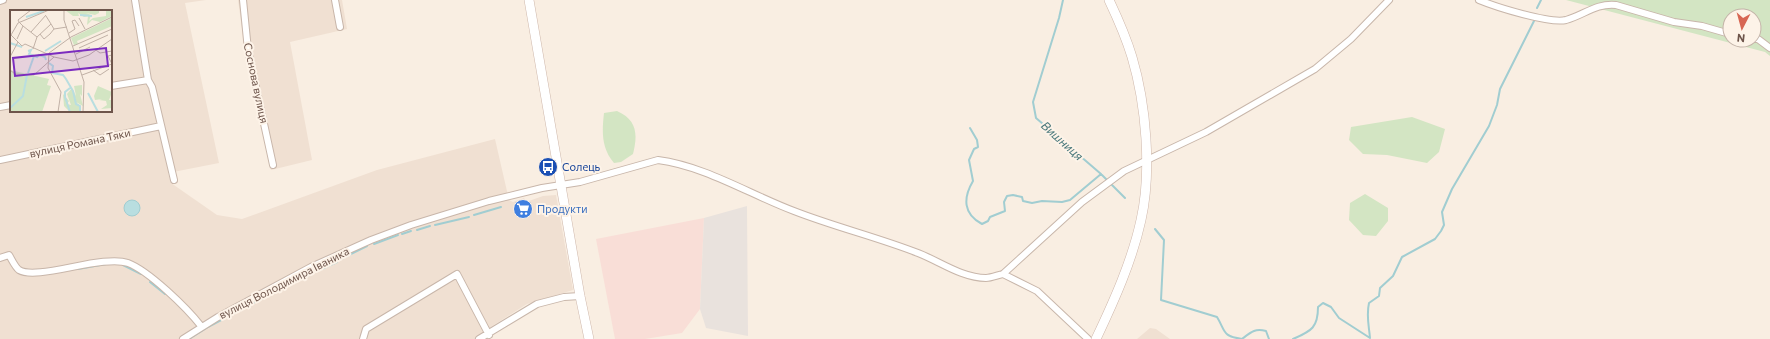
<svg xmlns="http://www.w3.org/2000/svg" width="1770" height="339" viewBox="0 0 1770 339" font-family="Commissioner,sans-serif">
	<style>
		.residential { fill: #f0e0d2; fill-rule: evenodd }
		.commercial { fill: #f9ded7 }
		.industrial { fill: #e9e2dd }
		.green { fill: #d3e5c3; fill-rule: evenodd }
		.water { fill: #b9dee0; stroke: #a1cdd1 }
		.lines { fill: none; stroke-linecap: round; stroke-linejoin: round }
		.stream { stroke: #a1cdd1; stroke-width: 2 }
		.minor-casing { stroke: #c8b6aa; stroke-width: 8 }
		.secondary-casing { stroke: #ceb7ab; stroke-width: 10 }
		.minor { stroke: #fff; stroke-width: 6 }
		.secondary { stroke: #fff; stroke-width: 9 }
		.labels { text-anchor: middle; stroke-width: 4; stroke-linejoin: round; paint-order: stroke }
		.street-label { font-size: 11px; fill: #6e554b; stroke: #fdf3e8 }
		.transit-label { font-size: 11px; fill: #164399; stroke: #fdf3e8; text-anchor: start }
		.shop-label { font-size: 11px; fill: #366cbe; stroke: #fdf3e8; text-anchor: start }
		.water-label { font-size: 12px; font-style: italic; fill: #457579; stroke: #fdf3e8 }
		.inset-river { fill: none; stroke: #b9dee0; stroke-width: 2 }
		.inset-road { fill: none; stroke: #c1b1a6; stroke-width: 1 }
		.view { fill: #7b2cbf; fill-opacity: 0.15; stroke: #7b2cbf; stroke-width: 2 }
		.inset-edge { fill: none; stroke: #6e554b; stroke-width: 2 }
	</style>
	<rect width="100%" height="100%" fill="#f9eee2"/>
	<!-- residential -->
	<path class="residential" d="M0 0H206L185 3 219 163 168 173 171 183 217 215 242 219 377 170 495 139 509 200 513 202 524 198 526 202 543 196 556 195 573 290 527 304 489 328 482 334 483 339H0ZM11 11H111V111H11Z
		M238 0H342L347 29 290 42 312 160 271 170 245 50Z
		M1150 328 1156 329 1170 339H1137Z"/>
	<!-- commercial -->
	<path class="commercial" d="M704 218 700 309 682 333 645 339H615L596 239Z"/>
	<!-- industrial -->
	<path class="industrial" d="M747 206 748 336 706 328 700 309 704 218Z"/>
	<!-- green -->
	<path class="green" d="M1566 0H1770V56L1765 52ZM1730 16H1754V40H1730Z
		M617 111C637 120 638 134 633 154L621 162 614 163C601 148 602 131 604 113Z
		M1412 117 1445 129 1439 152 1427 163 1387 155 1363 154 1349 140 1351 127Z
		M1365 194 1388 208V221L1376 236 1363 235 1349 220 1350 203Z"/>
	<!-- water -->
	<path class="water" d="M124 208a8 8 0 1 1 16 0a8 8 0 1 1-16 0Z"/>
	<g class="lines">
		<!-- stream -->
		<path class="stream" d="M1063 0 1059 18 1033 102 1036 118 1101 174 1125 198
			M1537 8 1541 0
			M970 128 977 140 978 147 974 149 969 160 973 181C963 198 963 214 982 224L988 221 990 217 1005 211 1004 202 1007 196 1013 195 1022 197 1023 201 1032 203 1042 201 1062 202 1070 200 1101 174
			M474 215 501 207
			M435 225 469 217
			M1155 229 1164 240 1161 300 1217 317C1226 332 1222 336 1242 339 1251 332 1255 328 1266 331L1269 339
			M417 230 430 226
			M402 234 411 231
			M374 244 398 235
			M341 259 367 246
			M123 265 141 274
			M78 269 106 264
			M317 271 337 262
			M303 278 311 274
			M150 282 165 294
			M285 287 297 281
			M1370 338C1369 326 1366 316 1369 303L1379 296 1380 288 1393 276 1402 257 1435 239 1441 231 1444 225 1442 212 1452 189 1489 126 1497 105 1500 89 1534 21
			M189 339 208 327 280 289
			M1293 339C1312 331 1318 327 1318 307L1323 303 1331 307 1339 318 1370 338"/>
		<!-- minor casing -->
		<g class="minor-casing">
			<path id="minor" d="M135 0 148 80 152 87 174 180
				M243 0 248 50 273 165
				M335 0 340 27
				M1479 0C1496 7 1550 24 1566 20 1584 15 1596 3 1616 5L1674 22 1702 26 1730 34
				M0 1 3 0
				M1754 39H1758L1770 48
				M111 86 148 80
				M0 107 11 105
				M0 160 161 126
				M0 258 9 255C12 260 15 267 19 270 37 281 103 254 128 263 149 271 187 308 201 326
				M1003 274 1037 291 1088 339
				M183 339 218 317 311 267 371 240 411 225 489 201 542 188 580 182 658 160C705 166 751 195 794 211 835 227 877 237 918 253 939 261 962 278 986 278 991 278 998 275 1003 274L1082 202 1124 171 1206 132 1315 69 1351 39 1389 0
				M363 339 366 329 457 274 489 335
				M479 339 537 304 564 297 580 296"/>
		</g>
		<!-- secondary casing -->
		<g class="secondary-casing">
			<path id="secondary" d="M529 0 580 296 589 339
				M1096 339C1114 301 1132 261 1141 220 1152 171 1146 104 1132 57 1126 37 1118 19 1109 0"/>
		</g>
		<!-- minor -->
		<use href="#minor" class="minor"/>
		<!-- secondary -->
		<use href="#secondary" class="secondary"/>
	</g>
	<!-- icons -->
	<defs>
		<g id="bus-disc" transform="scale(1)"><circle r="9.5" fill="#1a4fb4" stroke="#fdf3e8"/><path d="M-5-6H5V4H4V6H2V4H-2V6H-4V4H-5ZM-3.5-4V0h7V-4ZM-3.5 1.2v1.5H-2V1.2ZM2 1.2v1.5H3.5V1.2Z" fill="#fff"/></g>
		<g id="supermarket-disc" transform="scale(1)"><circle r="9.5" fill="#3f7fe0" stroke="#fdf3e8"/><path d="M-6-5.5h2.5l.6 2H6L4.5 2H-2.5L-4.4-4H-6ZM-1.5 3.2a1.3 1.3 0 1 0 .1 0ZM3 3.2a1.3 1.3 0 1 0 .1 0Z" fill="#fff"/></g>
	</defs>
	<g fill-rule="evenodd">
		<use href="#bus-disc" x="548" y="167"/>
		<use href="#supermarket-disc" x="523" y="209"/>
	</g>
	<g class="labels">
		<!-- street labels -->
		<g class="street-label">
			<text transform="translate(256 83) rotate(78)" y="4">Соснова вулиця</text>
			<text transform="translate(80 143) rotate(-12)" y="4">вулиця Романа Тяки</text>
			<text transform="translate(284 283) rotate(-27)" y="4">вулиця Володимира Іваника</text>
		</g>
		<!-- transit labels -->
		<g class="transit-label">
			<text x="562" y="171">Солець</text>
		</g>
		<!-- shop labels -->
		<g class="shop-label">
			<text x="537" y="213">Продукти</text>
		</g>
		<!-- water labels -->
		<g class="water-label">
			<text transform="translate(1062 141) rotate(42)" y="4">Вишниця</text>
		</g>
	</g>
	<!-- overview -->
	<g transform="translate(10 10)">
		<rect width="102" height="102" fill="#f9eee2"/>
		<path d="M55 0H89V3L85 5 76 3 81 5 79 11 83 8 96 6V1L102 0V6L90 12 82 10 77 15 78 6 74 7 68 3 69 6H63ZM102 8V16L67 31 68 34 64 35 61 28ZM0 60 39 69 37 75 41 76 32 102H0ZM72 75V86L70 84 73 96 66 92 70 96 69 102H60L54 96 53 84 59 91 57 94 61 95 57 84 62 78 66 86 64 76ZM88 76 102 82 99 90H102V98L91 99 97 95 96 91 89 90 92 89 85 90 84 86Z" fill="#d3e5c3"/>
		<path class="inset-river" d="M70 5 82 6M16 7 34 1M0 33 12 37M18 41 21 40 19 44 27 47 29 45 35 47 36 50M35 41 51 31M39 53 43 56 42 63 53 65 56 69 63 81 66 94 70 96V102M18 63 24 46M78 83 88 102M0 98 13 86 17 65M60 102 55 87V82L60 78"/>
		<path class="inset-road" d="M54 0V10L74 72 73 102M69 8 75 19M9 12 8 10 21 0M13 16 27 27M44 19 57 17M21 22 36 5M59 23 65 19 62 11 65 10 69 16M0 24 12 36 15 34 44 47M30 24 34 29 40 24 44 19 41 14M1 25 8 13 39 0M7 29 13 16 9 12M63 36 102 19M69 38 98 25M23 39 27 27 41 14 36 6M86 40 90 43 102 41M66 44 80 37M0 47 8 32M102 54 98 46 102 45M0 60 5 64 24 65 44 47 63 51 79 45 102 29M83 60 90 65 99 59M72 65 102 54M48 102 51 82 38 58 39 43 61 27 102 7"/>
		<path class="view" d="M96 38 98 56 5 66 3 48Z"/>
		<rect width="102" height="102" class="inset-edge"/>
	</g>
	<!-- north arrow -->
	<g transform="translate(1742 28) rotate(186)"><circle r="19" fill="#fdf3e8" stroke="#c4b4a9"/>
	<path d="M0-3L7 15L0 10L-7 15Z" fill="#d76653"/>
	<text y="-6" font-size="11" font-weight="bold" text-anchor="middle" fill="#6e554b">N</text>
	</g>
</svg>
